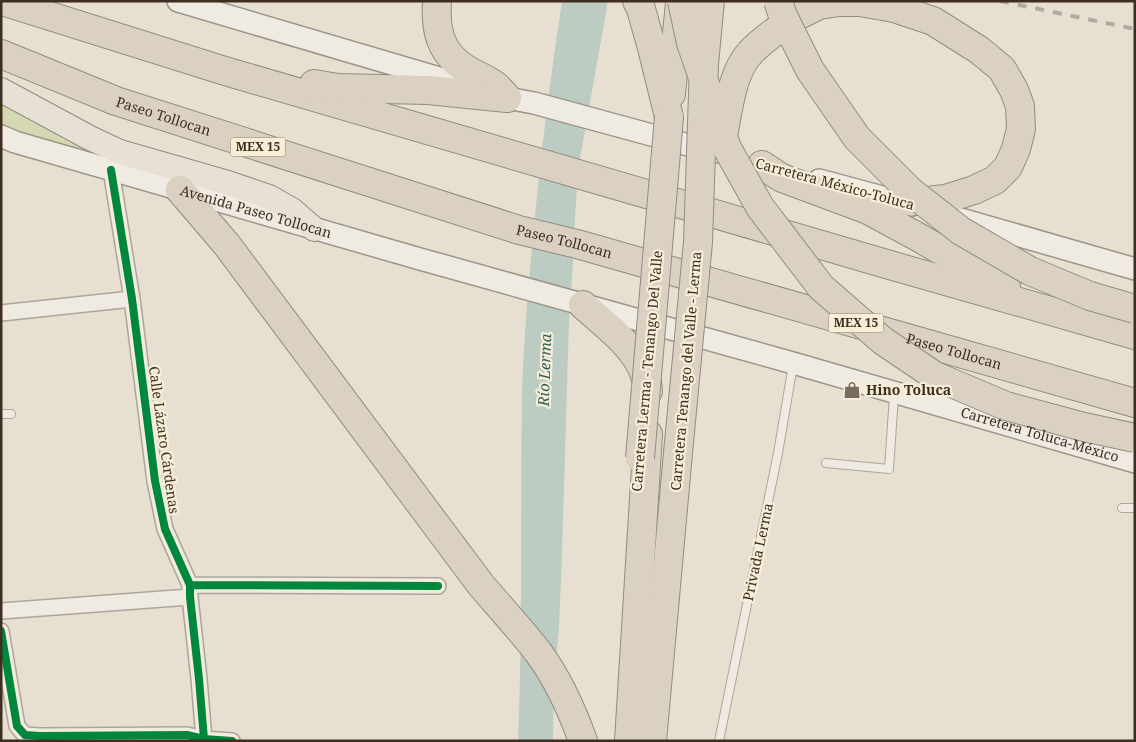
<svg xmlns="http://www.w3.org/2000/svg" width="1136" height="742" viewBox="0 0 1136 742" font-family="'Noto Serif',serif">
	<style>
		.green { fill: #d6d7b3 }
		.water { fill: #bcccc2 }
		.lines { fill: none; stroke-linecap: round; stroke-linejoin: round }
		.lane-casing { stroke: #ada599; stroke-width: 10 }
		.street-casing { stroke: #ada599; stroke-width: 18 }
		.secondary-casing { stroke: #9c958a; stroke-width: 24 }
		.primary-casing { stroke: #928b80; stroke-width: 26 }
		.highway-casing { stroke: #928b80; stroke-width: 30 }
		.lane { stroke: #efebe3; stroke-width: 8 }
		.street { stroke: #efebe3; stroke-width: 15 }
		.secondary { stroke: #efebe3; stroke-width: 21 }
		.primary { stroke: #e6e1d4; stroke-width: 24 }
		.highway { stroke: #dad1c2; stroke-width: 28 }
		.rail { stroke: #afaaa2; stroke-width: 4; stroke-dasharray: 9 9; stroke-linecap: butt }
		.highway-bridge-casing { stroke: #928b80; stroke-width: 30; stroke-linecap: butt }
		.highway-bridge { stroke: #dad1c2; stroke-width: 28 }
		.cycleway-casing { stroke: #f7eed8; stroke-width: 11 }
		.cycleway { stroke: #00873e; stroke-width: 8 }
		.labels { text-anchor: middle; stroke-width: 4.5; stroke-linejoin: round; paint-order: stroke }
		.shield { fill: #f7eed8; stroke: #756857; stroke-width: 1 }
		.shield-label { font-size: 12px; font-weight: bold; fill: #3d2e20 }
		.street-label { font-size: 14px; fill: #3d2e20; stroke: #f7eed8 }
		.poi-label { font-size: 14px; font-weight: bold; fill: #3d2e20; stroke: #f7eed8; text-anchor: start }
		.water-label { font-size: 15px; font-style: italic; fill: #2f5d5a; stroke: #f7eed8 }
	</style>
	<rect width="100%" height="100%" fill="#e7e0d1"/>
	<!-- green -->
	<path class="green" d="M1 100 109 160 1 129Z"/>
	<!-- water -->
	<path class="water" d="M562 1H608L579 164 576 201 572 278 569 321 562 553 559 629 554 676 553 741H518C523 623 520 506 522 389 524 338 528 288 533 238 540 159 550 80 562 1Z"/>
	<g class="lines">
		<!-- lane casing -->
		<g class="lane-casing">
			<path id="lane" d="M1 414H11
				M826 463 889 469 894 395
				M1122 508H1135
				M719 741 778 453 793 365"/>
		</g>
		<!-- street casing -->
		<g class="street-casing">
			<path id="street" d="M111 170 132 299 155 481 165 529 190 585V597L199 679 204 739
				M1 313 132 299
				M190 585 438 586
				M1 611 190 597
				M1 631 17 726 25 735 40 736 187 735 204 739 232 741"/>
		</g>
		<!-- secondary casing -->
		<g class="secondary-casing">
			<g id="secondary">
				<path d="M178 1 463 85"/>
				<path d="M493 94 507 98 534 103 714 152"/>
				<path id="s1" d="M1 136 15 142 420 259 793 363 1135 462"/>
				<path d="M819 180 912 205"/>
				<path d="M947 215 1135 269"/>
			</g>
		</g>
		<!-- primary casing -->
		<g class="primary-casing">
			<path id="primary" d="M1 90 90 138 120 152 228 183 269 197 292 210 314 229"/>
		</g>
		<!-- highway casing -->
		<g class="highway-casing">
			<g id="highway">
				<path d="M2 1 225 71 883 263 1135 335"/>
				<path d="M437 1C435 30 440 53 466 69 476 75 487 79 496 86 500 90 504 94 507 98"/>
				<path d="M637 1 641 9 652 48 669 117"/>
				<path d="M777 30 797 16 819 5 839 2H860L894 8 933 21 979 50 1002 69 1014 90 1020 106 1021 129 1016 149 1008 167 995 180 974 190 945 199 927 201H898"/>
				<path id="s2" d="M1 54 116 101 519 230 577 244 1135 403"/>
				<path d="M314 84 338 88 428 90 507 98"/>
				<path d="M671 94 680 3"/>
				<path d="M762 165 782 178 868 210 918 237 973 269 1006 287"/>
				<path d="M180 190 227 245 481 585C500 607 520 629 538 652 558 679 572 710 583 741"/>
				<path d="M583 305C608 328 646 353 648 391"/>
				<path d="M629 741 648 434"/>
				<path d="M652 741 678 453"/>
			</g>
		</g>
		<!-- lane -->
		<use href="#lane" class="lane"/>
		<!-- street -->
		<use href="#street" class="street"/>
		<!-- secondary -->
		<use href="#secondary" class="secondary"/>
		<!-- primary -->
		<use href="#primary" class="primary"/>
		<!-- highway -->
		<use href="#highway" class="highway"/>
		<!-- rail -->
		<path class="rail" d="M1000 1 1135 29"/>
		<!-- highway-bridge casing -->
		<g class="highway-bridge-casing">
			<path id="highway-bridge" d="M682 1 691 43 727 148 760 207 821 287 883 341 935 376 1006 406 1084 427 1135 438
				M778 1 783 16 810 70 857 138 910 191 961 231 1030 271 1090 296 1135 309
				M723 136C728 111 732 72 750 53 758 44 768 37 777 30
				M678 453 698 242 704 64 710 1
				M640 458 669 117"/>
		</g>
		<!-- highway-bridge -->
		<use href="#highway-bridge" class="highway-bridge"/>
		<!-- cycleway casing -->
		<g class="cycleway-casing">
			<path id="cycleway" d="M111 170 132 299 155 481 165 529 190 585V597L199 679 204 739
				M190 585 438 586
				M1 631 17 726 25 735 40 736 187 735 204 739 232 741"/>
		</g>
		<!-- cycleway -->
		<use href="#cycleway" class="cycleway"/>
	</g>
	<!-- icons -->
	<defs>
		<g id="shop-bare" transform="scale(1.35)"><path d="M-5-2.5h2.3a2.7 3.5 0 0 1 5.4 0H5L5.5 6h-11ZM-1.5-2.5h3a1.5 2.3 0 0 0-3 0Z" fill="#786c5e" stroke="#f7eed8" stroke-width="2.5" paint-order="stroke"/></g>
	</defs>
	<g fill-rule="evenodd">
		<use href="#shop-bare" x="852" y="390"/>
	</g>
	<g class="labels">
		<!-- shield labels -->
		<g class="shield">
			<rect x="230.5" y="137.5" width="55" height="19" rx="4"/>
			<rect x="828.5" y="313.5" width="55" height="19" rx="4"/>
		</g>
		<g class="shield-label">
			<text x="258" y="151">MEX 15</text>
			<text x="856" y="327">MEX 15</text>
		</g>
		<!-- street labels -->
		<g class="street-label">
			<text dy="5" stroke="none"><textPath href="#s2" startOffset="174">Paseo Tollocan</textPath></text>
			<text transform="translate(835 184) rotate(15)" y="5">Carretera México-Toluca</text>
			<text dy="5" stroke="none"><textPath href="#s1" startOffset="266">Avenida Paseo Tollocan</textPath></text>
			<text dy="5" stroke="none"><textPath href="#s2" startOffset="594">Paseo Tollocan</textPath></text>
			<text dy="5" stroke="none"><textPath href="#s2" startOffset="999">Paseo Tollocan</textPath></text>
			<text transform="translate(647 371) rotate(-85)" y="5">Carretera Lerma - Tenango Del Valle</text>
			<text transform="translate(686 371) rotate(-85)" y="5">Carretera Tenango del Valle - Lerma</text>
			<text dy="5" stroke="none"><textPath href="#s1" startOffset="1081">Carretera Toluca-México</textPath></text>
			<text transform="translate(164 440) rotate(82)" y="5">Calle Lázaro Cárdenas</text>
			<text transform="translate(758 552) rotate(-78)" y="5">Privada Lerma</text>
		</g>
		<!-- poi labels -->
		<g class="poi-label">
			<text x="866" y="395">Hino Toluca</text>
		</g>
		<!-- water labels -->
		<g class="water-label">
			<text transform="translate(545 370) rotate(-88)" y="5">Río Lerma</text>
		</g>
	</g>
	<!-- border -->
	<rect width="1136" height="742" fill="none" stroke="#3d2e20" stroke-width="5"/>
</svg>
